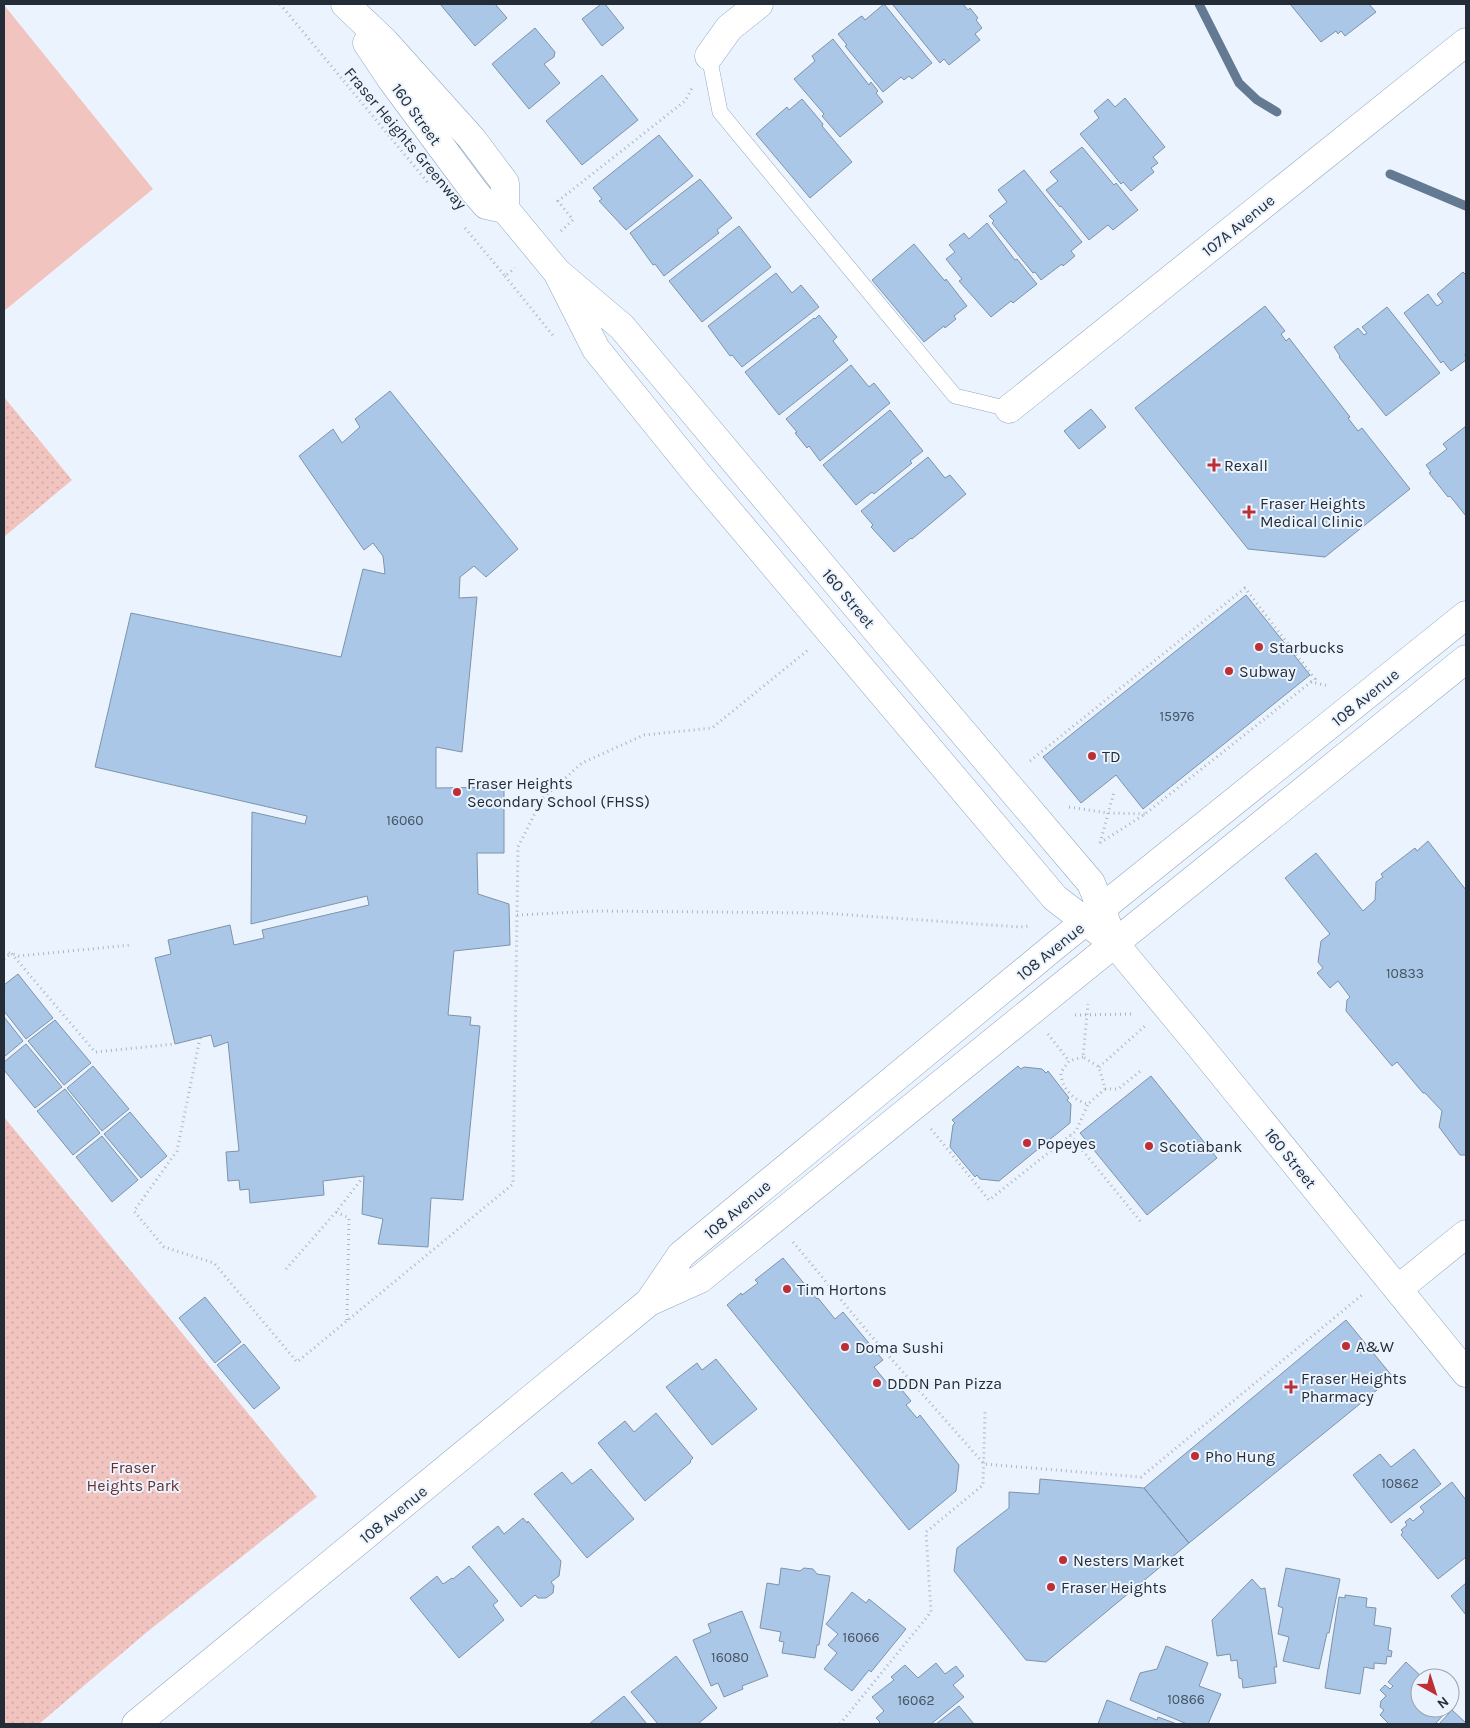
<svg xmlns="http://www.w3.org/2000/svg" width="1470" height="1728" viewBox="0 0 1470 1728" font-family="Karla,sans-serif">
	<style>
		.green { fill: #f2c4c0 }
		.park { fill: url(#park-dots) }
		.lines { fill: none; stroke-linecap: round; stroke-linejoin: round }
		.stream { stroke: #647a93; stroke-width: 9 }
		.building { fill: #aac7e7; stroke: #7e93aa }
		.lane-casing { stroke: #91a6be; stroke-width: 16 }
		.street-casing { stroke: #91a6be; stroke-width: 29 }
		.secondary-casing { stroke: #91a6be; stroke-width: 29 }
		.path { stroke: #acb5bf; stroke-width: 3; stroke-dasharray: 1 4; stroke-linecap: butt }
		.lane { stroke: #fff; stroke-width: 15 }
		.street { stroke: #fff; stroke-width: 28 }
		.secondary { stroke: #fff; stroke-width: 28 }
		.poi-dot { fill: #be2e35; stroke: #ebf4fe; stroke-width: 2 }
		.labels { text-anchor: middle; stroke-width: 4; stroke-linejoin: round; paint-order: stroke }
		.number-label { font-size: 14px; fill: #465463 }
		.street-label { font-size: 16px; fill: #242d37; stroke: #ebf4fe }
		.poi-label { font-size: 16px; fill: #242d37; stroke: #ebf4fe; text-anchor: start }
		.park-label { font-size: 16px; fill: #6a2f2d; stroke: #ebf4fe }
	</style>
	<defs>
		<pattern id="park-dots" width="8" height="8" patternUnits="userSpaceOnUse" patternTransform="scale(1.25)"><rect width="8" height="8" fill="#f2c4c0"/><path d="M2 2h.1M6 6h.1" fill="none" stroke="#cfa9a6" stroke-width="1.8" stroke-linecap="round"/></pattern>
	</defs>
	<rect width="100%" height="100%" fill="#ebf4fe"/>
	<!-- green -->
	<path class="green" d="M4 5 153 189 4 311Z"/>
	<!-- park -->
	<path class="park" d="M4 397 72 480 4 537Z
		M4 1117 317 1497 147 1632 39 1724H4Z"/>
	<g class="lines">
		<!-- stream -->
		<path class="stream" d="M1199 4 1239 83 1257 100 1277 112
			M1390 174 1466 206"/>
	</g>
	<!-- building -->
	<path class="building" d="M440 4H495L507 18 475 46Z
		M601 4H605L624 28 602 46 582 19Z
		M884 4 932 63 912 79 909 76 904 80 901 77 883 92 845 46 847 45 838 34 860 17 862 16 865 20Z
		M894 4H963L968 10 970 8 978 18 976 20 982 28 975 34 980 40 949 65 944 59 940 63 893 5Z
		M1290 4H1369L1376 12 1345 36 1341 31 1338 34 1336 31 1321 42Z
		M535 28 555 52 554 57 544 64 560 83 529 109 492 64Z
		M833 39 869 85 871 82 878 91 876 93 883 102 840 137 822 116 824 114 794 79 815 61 812 56Z
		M602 75 638 120 582 165 546 121Z
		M1125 98 1165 147 1153 157 1158 163 1151 168 1154 172 1131 191 1123 182 1121 184 1080 134 1099 118 1094 111 1108 99 1115 107Z
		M802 99 823 124 822 126 852 162 810 198 756 134 787 107 789 110Z
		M659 135 693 176 626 230 599 201 602 199 593 188Z
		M1082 147 1114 185 1116 183 1138 210 1113 230 1108 225 1089 240 1061 206 1060 207 1046 190 1058 181 1050 172Z
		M1024 170 1082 242 1071 251 1075 256 1063 266 1062 264 1041 280 1035 272 1033 273 992 223 994 221 989 216 1007 202 998 190Z
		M700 179 732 218 717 230 719 233 664 276 655 264 653 265 630 233Z
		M987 223 1015 260 1017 259 1037 284 1013 303 1011 301 991 317 959 281 962 279 946 259 955 252 949 245 964 233 969 239Z
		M739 226 771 267 702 322 669 281Z
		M914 244 945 281 946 279 967 306 954 316 956 319 945 328 944 326 924 342 872 280Z
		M1463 272 1466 275V353L1465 354 1466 360 1451 371 1443 361 1441 363 1404 313 1428 294 1437 306 1443 302 1437 294Z
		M776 273 792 293 801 285 819 307 742 367 732 355 730 356 708 326Z
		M1265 306 1285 331 1281 334 1286 341 1289 338 1350 417 1348 418 1358 431 1362 428 1410 489 1325 557 1248 549 1135 408Z
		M1387 307 1440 373 1386 416 1339 357 1340 356 1334 347 1358 328 1364 335 1367 333 1362 327Z
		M819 315 837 337 833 341 848 360 779 415 745 372 814 318 815 319Z
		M851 365 869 387 874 383 890 403 820 461 809 446 807 448 795 433 797 432 786 419Z
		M390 391 518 549 486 577 474 566 460 577 459 598 477 597 462 752 436 747V788L504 787V853H477L478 894 509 904 510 945 454 951 448 1015 471 1017 470 1025 480 1026 463 1200 431 1198 428 1247 378 1244 383 1219 362 1214 364 1176 323 1181 324 1195 250 1203 249 1189 240 1190 239 1180 228 1181 226 1152 239 1151 228 1042 214 1047 211 1035 175 1044 155 958 171 954 168 940 230 925 234 945 264 938 262 930 369 905 367 896 251 924 252 812 305 824 307 816 95 767 131 613 341 657 363 569 385 574 383 556 373 543 364 550 299 456 333 429 342 443 360 427 355 419Z
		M1091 409 1106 427 1079 449 1064 431Z
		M890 410 923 451 910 461 912 463 874 494 872 492 856 505 823 465Z
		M1466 426V516L1450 496 1448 497 1429 473 1431 472 1426 465 1447 449 1443 444Z
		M928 457 945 478 950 475 966 494 912 539 911 538 894 552 871 527 873 525 861 511Z
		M1246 595 1310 675 1143 809 1116 775 1081 803 1043 757Z
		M1428 841 1466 890V1155H1460L1439 1127 1442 1111 1425 1093H1423L1397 1062 1392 1066 1346 1011 1347 1000 1350 997 1338 981 1330 988 1317 973 1323 968 1318 962 1321 941 1330 934 1285 878 1316 853 1363 911 1375 900 1376 882 1383 877 1381 874 1415 848 1417 851Z
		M18 974 53 1018 26 1039 4 1011V985Z
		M4 1017 23 1041 4 1057Z
		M55 1020 91 1063 64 1085 28 1041Z
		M26 1044 62 1087 35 1108 4 1070V1062Z
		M93 1066 129 1109 102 1131 67 1088Z
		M1018 1066 1021 1069 1024 1067 1042 1069 1046 1073 1048 1071 1069 1098 1067 1100 1071 1104 1070 1123 999 1181 980 1179 977 1175 975 1177 950 1147 953 1125 955 1123 952 1120Z
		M1151 1076 1217 1158 1147 1215 1080 1133Z
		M65 1089 100 1133 73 1155 37 1111Z
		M130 1112 167 1156 141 1178 104 1134Z
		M102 1136 138 1180 112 1202 76 1157Z
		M783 1258 817 1299 818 1298 835 1319 843 1312 883 1360 874 1367 892 1389 897 1384 911 1401 906 1405 917 1418 920 1415 959 1465 956 1491 909 1530 727 1305 741 1293 742 1295 758 1283 755 1280Z
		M205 1297 241 1342 215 1363 179 1318Z
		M1346 1320 1393 1377 1189 1543 1144 1488Z
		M244 1344 280 1388 254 1409 217 1365Z
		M716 1359 757 1409 712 1445 666 1387 697 1363 702 1370Z
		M656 1413 693 1458 690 1461 691 1462 645 1501 598 1443 625 1421 634 1432Z
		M1414 1449 1441 1484 1391 1523 1353 1475 1380 1454 1391 1467Z
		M591 1469 634 1519 587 1558 534 1494 562 1472 572 1484Z
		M1040 1479 1144 1488 1189 1543 1046 1662 1026 1660 954 1571 957 1548 1009 1508V1492L1039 1494Z
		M1452 1482 1466 1500V1557L1438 1579 1401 1535 1403 1532 1401 1530 1407 1525 1405 1522 1410 1518 1413 1521 1424 1512 1420 1507Z
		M523 1518 527 1523 528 1521 561 1561 559 1576 551 1582 554 1586 553 1593 546 1598H538L535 1595 521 1607 472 1547 498 1526 504 1534Z
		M469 1566 498 1601 493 1605 504 1620 459 1658 410 1598 437 1576 443 1584 452 1578 453 1579Z
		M781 1568 800 1571 804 1568 813 1569 817 1574 830 1576 819 1645H817L815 1658 782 1653 784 1642 779 1641 781 1632 760 1628 767 1583 779 1585Z
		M1286 1568 1340 1579 1329 1633H1327L1319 1669 1283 1661 1289 1637 1278 1634 1283 1608 1278 1606Z
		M1252 1579 1261 1589 1265 1588 1277 1667H1274L1276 1683 1243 1688 1242 1679 1239 1678 1237 1660 1231 1661 1230 1654 1217 1656 1212 1620Z
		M1466 1583V1615L1451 1596Z
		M852 1592 866 1603 869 1599 906 1629 871 1672 869 1670 852 1691 824 1669 837 1653 828 1645 838 1634 826 1624Z
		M1345 1595 1367 1598 1366 1607 1376 1608 1374 1625 1391 1628 1388 1650 1392 1651 1391 1657 1387 1656 1386 1664 1374 1663V1669L1364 1667 1360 1694 1325 1688 1339 1597 1345 1598Z
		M742 1611 768 1676 742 1686 743 1689 724 1697 718 1683 711 1686 693 1640 711 1632 708 1624Z
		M1166 1646 1208 1663 1199 1686 1221 1694 1208 1724H1187L1130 1700 1140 1673 1157 1669Z
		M676 1656 717 1708 699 1723 700 1724H658L631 1692Z
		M1406 1662 1423 1678H1420V1708H1450L1435 1724H1386L1388 1723 1380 1715 1384 1710 1380 1707 1381 1701 1386 1696 1380 1690 1385 1685 1390 1689 1393 1686 1388 1682Z
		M936 1663 945 1674 956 1666 964 1676 953 1685 964 1697 931 1724H878L880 1722 876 1718 884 1711 872 1697 894 1680 891 1677 905 1665 918 1678Z
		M624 1696 647 1724H589Z
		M1107 1700 1157 1720 1158 1717 1177 1724H1098Z
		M959 1706 974 1724H936Z
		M1452 1710 1466 1723V1724H1439Z"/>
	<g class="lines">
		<!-- lane casing -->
		<g class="lane-casing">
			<path id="lane" d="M709 56 720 112 955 396 1009 409"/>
		</g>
		<!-- street casing -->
		<g class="street-casing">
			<path id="street" d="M709 56 729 28 759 4
				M1009 409 1466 42
				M1398 1289 1466 1234"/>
		</g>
		<!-- secondary casing -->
		<g class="secondary-casing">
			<path id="secondary" d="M345 4 385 42 472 139 505 183V209L557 272 622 327 877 631 1091 883 1107 924
				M367 43 391 79 474 191 486 205 505 209
				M557 272 596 349 697 474 1055 898 1115 944 1194 1039 1466 1373
				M649 1302 700 1279 1466 659
				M136 1724 649 1302 681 1255 1056 945 1466 615"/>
		</g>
		<!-- path -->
		<path class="path" d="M280 4 429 184
			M465 228 505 276 515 268
			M561 231 573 220 558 201 685 101 692 88
			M505 276 555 338
			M1030 761 1245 588 1315 679 1311 682
			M1069 807 1108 813 1145 814
			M1100 843 1145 814 1311 682 1329 686
			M1100 843 1114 792
			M517 915 595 911 822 913 1020 927 1030 926
			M4 951 19 956 131 945
			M4 959 11 953 95 1052 175 1044
			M1075 1015 1133 1014
			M1048 1034 1069 1061
			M200 1038 177 1151 134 1211 164 1247 214 1263 297 1362 513 1184 518 847 542 799 582 763 644 735 712 728 808 650
			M1083 1057 1069 1061 1061 1072C1061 1088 1073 1100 1088 1104L1105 1089 1099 1067 1083 1057 1088 1004
			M1099 1067 1145 1026
			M1105 1089H1118L1143 1069
			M931 1129 989 1200 1076 1131 1088 1104
			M1070 1135 1141 1222
			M793 1242 872 1337 984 1464 1141 1477 1362 1295
			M286 1269 336 1212
			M347 1320 349 1218 336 1212 364 1176
			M840 1724 931 1612 926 1532 983 1485 985 1412"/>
		<!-- lane -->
		<use href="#lane" class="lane"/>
		<!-- street -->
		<use href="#street" class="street"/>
		<!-- secondary -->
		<use href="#secondary" class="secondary"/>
	</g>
	<!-- markers -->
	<g class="poi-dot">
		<path d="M1211.5 457.5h5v5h5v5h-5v5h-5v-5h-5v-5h5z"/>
		<path d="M1246.5 504.5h5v5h5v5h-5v5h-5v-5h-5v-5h5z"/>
		<circle cx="1259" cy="647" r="5"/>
		<circle cx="1229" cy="671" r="5"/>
		<circle cx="1092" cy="756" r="5"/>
		<circle cx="457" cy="792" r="5"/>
		<circle cx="1027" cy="1143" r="5"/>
		<circle cx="1149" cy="1146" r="5"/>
		<circle cx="787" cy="1289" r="5"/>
		<circle cx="1346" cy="1346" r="5"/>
		<circle cx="845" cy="1347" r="5"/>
		<circle cx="877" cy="1383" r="5"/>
		<path d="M1288.5 1379.5h5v5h5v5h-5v5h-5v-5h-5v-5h5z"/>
		<circle cx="1195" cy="1456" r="5"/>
		<circle cx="1063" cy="1560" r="5"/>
		<circle cx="1051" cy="1587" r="5"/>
	</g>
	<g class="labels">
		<!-- number labels -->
		<g class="number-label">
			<text x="1177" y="721">15976</text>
			<text x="405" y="825">16060</text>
			<text x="1405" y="978">10833</text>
			<text x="1400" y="1488">10862</text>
			<text x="861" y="1642">16066</text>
			<text x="730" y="1662">16080</text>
			<text x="1186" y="1704">10866</text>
			<text x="916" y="1705">16062</text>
		</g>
		<!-- street labels -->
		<g class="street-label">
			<text transform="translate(417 114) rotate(54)" y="6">160 Street</text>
			<text transform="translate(406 138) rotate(50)" y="6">Fraser Heights Greenway</text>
			<text transform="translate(1238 225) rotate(-39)" y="6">107A Avenue</text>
			<text transform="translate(849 598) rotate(50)" y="6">160 Street</text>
			<text transform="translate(1365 697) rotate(-39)" y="6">108 Avenue</text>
			<text transform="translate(1050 951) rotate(-39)" y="6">108 Avenue</text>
			<text transform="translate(1291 1158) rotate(51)" y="6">160 Street</text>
			<text transform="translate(737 1209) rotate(-40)" y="6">108 Avenue</text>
			<text transform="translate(393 1514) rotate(-39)" y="6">108 Avenue</text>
		</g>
		<!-- poi labels -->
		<g class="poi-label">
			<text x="1224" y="471">Rexall</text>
			<text x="1260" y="509">Fraser Heights<tspan x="1260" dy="18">Medical Clinic</tspan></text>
			<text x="1269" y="653">Starbucks</text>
			<text x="1239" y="677">Subway</text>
			<text x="1102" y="762">TD</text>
			<text x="467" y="789">Fraser Heights<tspan x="467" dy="18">Secondary School (FHSS)</tspan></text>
			<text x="1037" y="1149">Popeyes</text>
			<text x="1159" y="1152">Scotiabank</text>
			<text x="797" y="1295">Tim Hortons</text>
			<text x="1356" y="1352">A&amp;W</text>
			<text x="855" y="1353">Doma Sushi</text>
			<text x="1301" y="1384">Fraser Heights<tspan x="1301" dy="18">Pharmacy</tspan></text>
			<text x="887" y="1389">DDDN Pan Pizza</text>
			<text x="1205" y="1462">Pho Hung</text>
			<text x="1073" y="1566">Nesters Market</text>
			<text x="1061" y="1593">Fraser Heights</text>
		</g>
		<!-- park labels -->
		<g class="park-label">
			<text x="133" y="1473">Fraser<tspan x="133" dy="18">Heights Park</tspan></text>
		</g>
	</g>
	<!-- border -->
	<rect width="1470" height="1728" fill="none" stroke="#242d37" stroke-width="10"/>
	<!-- north arrow -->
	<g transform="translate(1435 1693) rotate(141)"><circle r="24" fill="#ebf4fe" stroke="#9ba4ae"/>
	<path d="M0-4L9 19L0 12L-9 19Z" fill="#be2e35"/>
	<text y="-8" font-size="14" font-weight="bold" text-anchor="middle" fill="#242d37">N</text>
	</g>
</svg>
